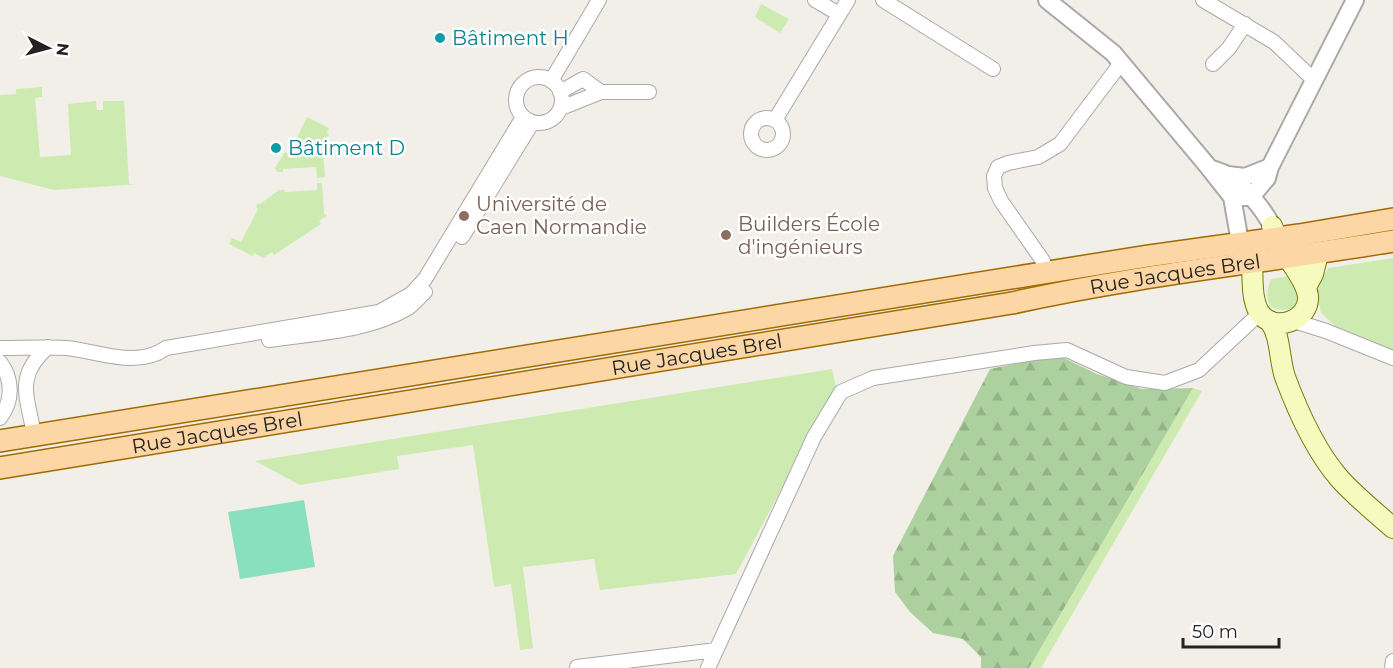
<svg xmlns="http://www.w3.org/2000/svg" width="1393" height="668" viewBox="0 0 1393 668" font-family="Montserrat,sans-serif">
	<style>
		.grass { fill: #cdebb0 }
		.forest { fill: url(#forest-firs) }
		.pitch { fill: #88e0be }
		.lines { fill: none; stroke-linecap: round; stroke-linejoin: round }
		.minor-casing { stroke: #a9a9a9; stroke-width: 16 }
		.tertiary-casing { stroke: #a9a9a9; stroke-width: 20 }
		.secondary-casing { stroke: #707d05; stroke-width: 22 }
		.primary-casing { stroke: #a06b00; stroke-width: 24 }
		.minor { stroke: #fff; stroke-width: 14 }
		.tertiary { stroke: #fff; stroke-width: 16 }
		.secondary { stroke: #f7fabf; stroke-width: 20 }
		.primary { stroke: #fcd6a4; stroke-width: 21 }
		.culture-dot { fill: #0f9aa8; stroke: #fff; stroke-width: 2 }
		.education-dot { fill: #8d6e63; stroke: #fff; stroke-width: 2 }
		.labels { text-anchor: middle; stroke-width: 5; stroke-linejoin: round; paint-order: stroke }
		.culture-label { font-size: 20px; fill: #0d838f; stroke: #fff; text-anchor: start }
		.education-label { font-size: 20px; fill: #785e54; stroke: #fff; text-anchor: start }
		.street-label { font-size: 20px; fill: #222; stroke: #fff }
	</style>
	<defs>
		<pattern id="forest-firs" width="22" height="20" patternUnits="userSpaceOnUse" patternTransform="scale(1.5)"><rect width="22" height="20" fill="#add19e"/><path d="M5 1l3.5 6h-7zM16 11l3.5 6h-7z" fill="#95b388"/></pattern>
	</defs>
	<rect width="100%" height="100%" fill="#f2efe9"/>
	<!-- grass -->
	<path class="grass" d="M761 4 789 19 780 33 755 17Z
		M42 87V97L35 98 40 157 71 155 68 104 96 101 97 110H103V101H124L129 184H140L54 190 0 176V95L16 94V89Z
		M307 117 329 128 327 133 329 135 322 141 325 177 317 178 316 167 283 169V172H277L275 168 285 152 289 154Z
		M317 183H322L324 214 327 216 319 221 321 224 274 255 272 252 263 258 254 253 253 256 229 244 232 238 241 242 258 209 256 207 258 203 260 204 279 190H284L285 192 317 190Z
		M1393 258V349L1335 326 1321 313 1317 293 1322 277 1329 268Z
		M1289 276C1297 287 1302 295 1294 308 1269 315 1262 301 1271 279Z
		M832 369 836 387 736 574 600 590 594 559 523 567 533 648 520 650 511 584 494 587 473 445 397 456 399 469 300 485 255 461Z
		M1193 388 1202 391 1041 668H1029Z"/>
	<!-- forest -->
	<path class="forest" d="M1062 357 1097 374 1142 389 1193 388 1029 668H981V657L963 639 933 633 910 612 895 592 893 556 990 369 1029 361Z"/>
	<!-- pitch -->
	<path class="pitch" d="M304 500 315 567 240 579 228 512Z"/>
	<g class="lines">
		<!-- minor casing -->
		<g class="minor-casing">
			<path id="minor" d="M815 0 839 14
				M883 0 993 69
				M1203 0 1274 42 1314 80
				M1213 64 1229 48 1245 24
				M516 100a23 23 0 1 1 46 0a23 23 0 1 1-46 0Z
				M551 81 599 0
				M560 92 583 79 601 92
				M561 108 601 92H649
				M751 134a16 16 0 1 1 32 0a16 16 0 1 1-32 0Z
				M775 120 848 0
				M462 237 532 123
				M1045 272 1043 261 1001 201 995 188 994 176 998 167 1008 163 1038 157 1060 144 1121 63
				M1294 321 1326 331 1393 358
				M269 340C315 333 367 332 408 308 414 304 419 297 425 292
				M0 348C22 348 44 347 66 348 98 351 137 369 166 348L379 312 411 294 425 279 523 117
				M0 362C13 379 13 401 0 418
				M34 435C28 397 14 377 48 347
				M577 667 716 650
				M708 668 814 437 841 392 873 378 1034 353 1067 350 1126 377 1165 383 1199 370 1260 313
				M1392 668 1393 661"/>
		</g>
		<!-- tertiary casing -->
		<g class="tertiary-casing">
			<path id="tertiary" d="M1047 0 1113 53 1206 164 1232 197 1240 242 1246 252
				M1209 168C1215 170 1222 172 1227 175 1244 185 1264 210 1272 226
				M1228 175 1245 177 1270 167
				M1232 197H1251L1267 178 1270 167 1355 0"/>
		</g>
		<!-- secondary casing -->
		<g class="secondary-casing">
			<path id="secondary" d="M1252 262C1253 278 1251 298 1259 312 1273 334 1310 321 1308 296 1306 282 1296 271 1289 259 1282 249 1277 237 1272 226
				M1306 287 1313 274 1318 254
				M1270 321C1281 337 1279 359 1285 377 1298 412 1315 450 1339 478 1355 496 1375 512 1393 528"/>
		</g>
		<!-- primary casing -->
		<g class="primary-casing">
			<g id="primary">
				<path d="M0 441 1148 256 1299 235 1393 219"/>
				<path id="s1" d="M0 468 1012 303C1138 275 1266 262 1393 241"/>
			</g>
		</g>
		<!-- minor -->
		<use href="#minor" class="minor"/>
		<!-- tertiary -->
		<use href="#tertiary" class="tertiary"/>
		<!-- secondary -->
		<use href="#secondary" class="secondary"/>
		<!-- primary -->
		<use href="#primary" class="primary"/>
	</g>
	<!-- markers -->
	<g class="culture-dot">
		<circle cx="440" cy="38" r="6"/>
		<circle cx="276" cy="148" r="6"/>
	</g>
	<g class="education-dot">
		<circle cx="464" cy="216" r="6"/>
		<circle cx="726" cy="235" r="6"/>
	</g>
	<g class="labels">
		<!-- culture labels -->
		<g class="culture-label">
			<text x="452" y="45">Bâtiment H</text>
			<text x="288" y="155">Bâtiment D</text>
		</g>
		<!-- education labels -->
		<g class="education-label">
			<text x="476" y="211">Université de<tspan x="476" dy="23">Caen Normandie</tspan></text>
			<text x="738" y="231">Builders École<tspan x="738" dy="23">d'ingénieurs</tspan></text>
		</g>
		<!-- street labels -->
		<g class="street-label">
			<text dy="7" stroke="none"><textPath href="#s1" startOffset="1191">Rue Jacques Brel</textPath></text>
			<text dy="7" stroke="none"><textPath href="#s1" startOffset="706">Rue Jacques Brel</textPath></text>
			<text dy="7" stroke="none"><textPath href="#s1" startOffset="220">Rue Jacques Brel</textPath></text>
		</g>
	</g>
	<!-- north arrow -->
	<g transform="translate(48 48) rotate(96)" stroke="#ffffff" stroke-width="4.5" paint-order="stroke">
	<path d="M0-4.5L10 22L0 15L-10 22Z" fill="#222222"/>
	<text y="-9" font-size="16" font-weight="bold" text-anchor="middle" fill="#222222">N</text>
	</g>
	<!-- scale -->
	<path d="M1183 638v9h96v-9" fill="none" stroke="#222222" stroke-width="3"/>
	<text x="1192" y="638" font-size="18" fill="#222222" stroke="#ffffff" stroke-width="4.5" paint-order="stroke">50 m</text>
</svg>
